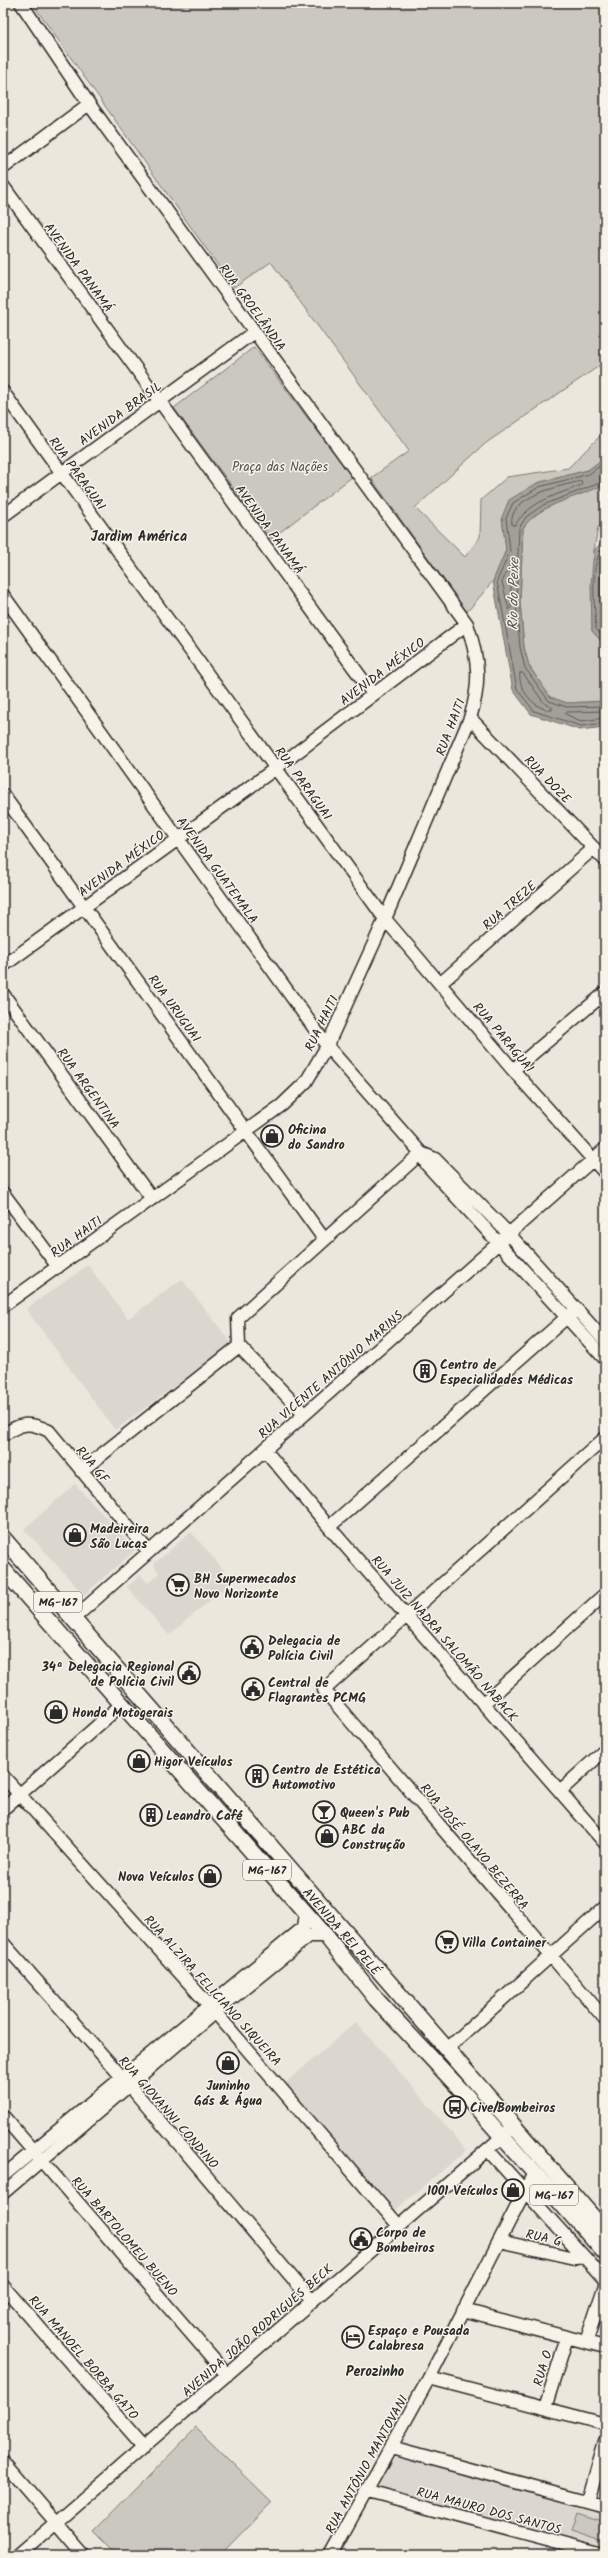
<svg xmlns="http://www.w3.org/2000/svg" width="608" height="2558" viewBox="0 0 608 2558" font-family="Kalam,sans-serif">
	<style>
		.built { fill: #dbd7ce }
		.green { fill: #cbc8bf; stroke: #7b7a75 }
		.water { fill: #a29f98; stroke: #72716c }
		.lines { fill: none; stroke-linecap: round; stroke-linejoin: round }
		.shore { stroke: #5b5957; stroke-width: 1 }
		.minor-casing { stroke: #2b2b2b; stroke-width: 15 }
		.major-casing { stroke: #2b2b2b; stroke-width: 18 }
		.minor { stroke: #f7f3e8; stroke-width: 12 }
		.major { stroke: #f7f3e8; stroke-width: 15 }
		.labels { text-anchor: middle; stroke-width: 3; stroke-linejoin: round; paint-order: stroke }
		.shield { fill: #f7f3e8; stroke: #686764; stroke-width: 1 }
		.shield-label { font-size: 12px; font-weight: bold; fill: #2b2b2b }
		.street-label { font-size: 13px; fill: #2b2b2b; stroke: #f7f3e8 }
		.park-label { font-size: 13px; fill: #535250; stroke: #f7f3e8 }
		.poi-label { font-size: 13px; font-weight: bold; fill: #2b2b2b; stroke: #f7f3e8; text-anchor: start }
		.neighbourhood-label { font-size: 14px; font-weight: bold; fill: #2b2b2b; stroke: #f7f3e8 }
		.water-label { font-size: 14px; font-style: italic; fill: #555451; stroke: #f7f3e8 }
	</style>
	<rect width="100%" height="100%" fill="#ebe7dd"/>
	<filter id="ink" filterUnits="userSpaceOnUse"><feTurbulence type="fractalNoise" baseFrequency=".025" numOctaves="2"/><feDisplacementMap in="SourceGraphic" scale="8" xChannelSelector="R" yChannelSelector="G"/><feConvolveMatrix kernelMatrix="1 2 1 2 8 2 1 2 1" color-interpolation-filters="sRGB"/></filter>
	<g filter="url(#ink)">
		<!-- built -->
		<path class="built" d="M88 1265 128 1319 182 1279 232 1344 115 1430 26 1309Z
			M75 1484 135 1550 84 1595 24 1529Z
			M191 1532 233 1581 169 1635 127 1587 141 1575 148 1583 159 1574 154 1564Z
			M356 2022 467 2150 394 2211 283 2085Z
			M404 2457 605 2515V2550L381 2492 376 2488 389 2460Z"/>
		<!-- green -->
		<path class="green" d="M32 3H605V362L486 443 415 508 465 557 480 537 481 500 507 477 568 468 605 431V457L588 470 537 483 502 517 506 550 493 581 467 612 371 478 409 451 271 262 234 288Z
			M254 347 352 477 271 539 174 408Z
			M605 484V520L598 527 594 551 592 631 605 645V701L567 703 550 697 529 666 524 647 520 602 523 528C541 502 579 498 605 484Z
			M196 2428 272 2502 220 2555H117L94 2532Z
			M577 2513 605 2522V2542L571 2531Z"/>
		<!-- water -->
		<path class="water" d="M605 457V484C579 498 541 502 523 528L520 602 524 647 529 666 550 697 567 703 605 701V727L580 730 531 714 513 690 493 581 506 550 502 517 509 500 537 483 588 470Z
			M605 538V645L592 631 591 584 594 551Z"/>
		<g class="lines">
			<!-- shore -->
			<path class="shore" d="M605 462 589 474 539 487 513 503 506 518 510 551 497 581 517 689 534 711 581 726 605 723
				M581 481 582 485C557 495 530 501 515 525H512C507 496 561 486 581 481Z
				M605 481 543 505 526 517 519 528 516 602 520 647 525 668 549 701 567 707 605 706
				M605 544C588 564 595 604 596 629L605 639
				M605 552 602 555 600 585 601 627 605 632
				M511 566V608L509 610 502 582 509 567Z
				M520 673H523L544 703 552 707V710C536 711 517 689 520 673Z
				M605 711 567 712 565 714 581 721 605 718"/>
			<!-- minor casing -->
			<g class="minor-casing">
				<path id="minor" d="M3 168 89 104
					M3 186 373 694
					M3 392 385 919 513 1070 605 1173
					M3 516 254 332
					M3 595 327 1046 421 1153 427 1165 605 1359
					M470 718 605 860
					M3 795 324 1239
					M3 966 276 768 467 624
					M441 983 594 848
					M3 994 152 1199
					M513 1070 605 993
					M421 1153 435 1159 510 1235 605 1341
					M3 1193 58 1267
					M3 1306 282 1105 306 1082 327 1046 385 919 470 718C481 683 479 659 467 624L89 104 21 3
					M239 1346 238 1318 421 1153
					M239 1346 304 1414
					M3 1435C21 1423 29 1421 49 1431L149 1552
					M605 1438 324 1690 605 2019
					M265 1450 329 1527 605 1843
					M81 1471 239 1346
					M329 1527 576 1309
					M73 1619 605 1149
					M483 1704 605 1594
					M3 1776 215 2012 399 2226
					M560 1791 605 1750
					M3 1809 121 1705
					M3 1943 129 2085 312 2301
					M446 2050 605 1907
					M3 2116 227 2375
					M488 2150 605 2280
					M3 2176 304 1927 306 1914
					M3 2193 215 2012 309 1936H326
					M499 2241 575 2258 584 2257
					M3 2286 144 2447
					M463 2310 605 2347
					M586 2342 605 2285
					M429 2378 605 2424
					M545 2408 567 2337
					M391 2448 605 2506
					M3 2461 84 2555
					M368 2492 603 2555
					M588 2501 605 2441
					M18 2555 509 2131
					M331 2555 429 2378 534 2173"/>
			</g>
			<!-- major casing -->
			<g class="major-casing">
				<path id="major" d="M3 1538 605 2231
					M3 1569 326 1936 376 1999 462 2091 605 2253"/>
			</g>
			<!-- minor -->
			<use href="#minor" class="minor"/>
			<!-- major -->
			<use href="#major" class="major"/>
		</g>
	</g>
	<!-- icons -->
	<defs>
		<g id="shop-ring" transform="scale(1.15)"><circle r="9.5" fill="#f7f3e8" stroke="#2b2b2b" stroke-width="1.5"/><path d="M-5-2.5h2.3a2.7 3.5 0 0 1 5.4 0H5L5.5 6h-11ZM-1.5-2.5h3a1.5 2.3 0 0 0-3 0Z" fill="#2b2b2b"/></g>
		<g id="building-ring" transform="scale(1.15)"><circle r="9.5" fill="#f7f3e8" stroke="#2b2b2b" stroke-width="1.5"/><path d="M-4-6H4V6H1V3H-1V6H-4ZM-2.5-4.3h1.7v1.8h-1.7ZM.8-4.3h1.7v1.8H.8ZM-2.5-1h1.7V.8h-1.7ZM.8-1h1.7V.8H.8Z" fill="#2b2b2b"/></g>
		<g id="supermarket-ring" transform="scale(1.15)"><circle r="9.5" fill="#f7f3e8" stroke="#2b2b2b" stroke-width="1.5"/><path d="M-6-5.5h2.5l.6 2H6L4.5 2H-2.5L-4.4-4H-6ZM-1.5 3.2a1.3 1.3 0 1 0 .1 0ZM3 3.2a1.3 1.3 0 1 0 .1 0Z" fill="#2b2b2b"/></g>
		<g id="civic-ring" transform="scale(1.15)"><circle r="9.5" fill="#f7f3e8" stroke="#2b2b2b" stroke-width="1.5"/><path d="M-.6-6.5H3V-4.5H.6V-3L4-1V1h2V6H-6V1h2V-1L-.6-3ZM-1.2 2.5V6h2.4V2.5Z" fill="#2b2b2b"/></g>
		<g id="bar-ring" transform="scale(1.15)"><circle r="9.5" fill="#f7f3e8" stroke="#2b2b2b" stroke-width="1.5"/><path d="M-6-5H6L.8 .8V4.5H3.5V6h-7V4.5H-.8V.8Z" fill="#2b2b2b"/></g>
		<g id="bus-ring" transform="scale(1.15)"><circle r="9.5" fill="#f7f3e8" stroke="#2b2b2b" stroke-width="1.5"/><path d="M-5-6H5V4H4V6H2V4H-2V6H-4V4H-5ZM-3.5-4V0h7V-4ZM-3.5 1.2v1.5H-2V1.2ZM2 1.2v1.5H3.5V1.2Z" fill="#2b2b2b"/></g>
		<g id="hotel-ring" transform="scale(1.15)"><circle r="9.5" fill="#f7f3e8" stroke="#2b2b2b" stroke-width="1.5"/><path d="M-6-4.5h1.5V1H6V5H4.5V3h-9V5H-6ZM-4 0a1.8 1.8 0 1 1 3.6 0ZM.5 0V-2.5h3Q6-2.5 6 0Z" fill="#2b2b2b"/></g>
	</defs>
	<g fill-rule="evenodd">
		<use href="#shop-ring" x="272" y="1136"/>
		<use href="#building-ring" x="425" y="1371"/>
		<use href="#shop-ring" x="75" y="1535"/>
		<use href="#supermarket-ring" x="178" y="1585"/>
		<use href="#civic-ring" x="252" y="1647"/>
		<use href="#civic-ring" x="189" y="1673"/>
		<use href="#civic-ring" x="253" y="1689"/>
		<use href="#shop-ring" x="56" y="1712"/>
		<use href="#shop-ring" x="139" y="1761"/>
		<use href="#building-ring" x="257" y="1776"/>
		<use href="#bar-ring" x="324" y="1812"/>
		<use href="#building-ring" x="151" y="1815"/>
		<use href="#shop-ring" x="327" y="1836"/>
		<use href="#shop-ring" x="210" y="1876"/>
		<use href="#supermarket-ring" x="447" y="1942"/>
		<use href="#shop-ring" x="228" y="2063"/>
		<use href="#bus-ring" x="455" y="2107"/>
		<use href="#shop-ring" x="513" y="2190"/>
		<use href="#civic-ring" x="361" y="2239"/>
		<use href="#hotel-ring" x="353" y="2337"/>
	</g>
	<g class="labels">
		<!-- shield labels -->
		<g class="shield">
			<rect x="34" y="1592" width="48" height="20" rx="3"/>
			<rect x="243" y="1860" width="48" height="20" rx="3"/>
			<rect x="530" y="2185" width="48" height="20" rx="3"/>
		</g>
		<g class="shield-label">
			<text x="58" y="1606">MG-167</text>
			<text x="267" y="1874">MG-167</text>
			<text x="554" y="2199">MG-167</text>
		</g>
		<!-- street labels -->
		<g class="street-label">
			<text transform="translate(79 267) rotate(54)" y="5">AVENIDA PANAMÁ</text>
			<text transform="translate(253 307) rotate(54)" y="5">RUA GROELÂNDIA</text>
			<text transform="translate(120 413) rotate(-36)" y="5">AVENIDA BRASIL</text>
			<text transform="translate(78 473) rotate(54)" y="5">RUA PARAGUAI</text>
			<text transform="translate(270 529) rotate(54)" y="5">AVENIDA PANAMÁ</text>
			<text transform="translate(382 671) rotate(-37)" y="5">AVENIDA MÉXICO</text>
			<text transform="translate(450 727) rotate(-69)" y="5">RUA HAITI</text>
			<text transform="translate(548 779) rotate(46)" y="5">RUA DOZE</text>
			<text transform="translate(304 783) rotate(54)" y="5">RUA PARAGUAI</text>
			<text transform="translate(121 863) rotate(-36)" y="5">AVENIDA MÉXICO</text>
			<text transform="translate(218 870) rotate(54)" y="5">AVENIDA GUATEMALA</text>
			<text transform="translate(509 905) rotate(-41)" y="5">RUA TREZE</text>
			<text transform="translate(175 1008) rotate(54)" y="5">RUA URUGUAI</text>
			<text transform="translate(321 1023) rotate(-64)" y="5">RUA HAITI</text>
			<text transform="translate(504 1037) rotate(50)" y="5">RUA PARAGUAI</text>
			<text transform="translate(89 1088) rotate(54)" y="5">RUA ARGENTINA</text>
			<text transform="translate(76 1236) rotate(-36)" y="5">RUA HAITI</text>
			<text transform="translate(330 1374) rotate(-41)" y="5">RUA VICENTE ANTÔNIO MARINS</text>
			<text transform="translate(93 1464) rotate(50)" y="5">RUA GF</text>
			<text transform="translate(445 1638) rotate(49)" y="5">RUA JUIZ NADRA SALOMÃO NABACK</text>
			<text transform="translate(475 1846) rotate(50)" y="5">RUA JOSÉ OLAVO BEZERRA</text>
			<text transform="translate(342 1931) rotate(49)" y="5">AVENIDA REI PELÉ</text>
			<text transform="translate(213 1990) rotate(48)" y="5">RUA ALZIRA FELICIANO SIQUEIRA</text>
			<text transform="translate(169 2112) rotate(49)" y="5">RUA GIOVANNI CONDINO</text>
			<text transform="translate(125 2236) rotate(49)" y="5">RUA BARTOLOMEU BUENO</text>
			<text transform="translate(544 2237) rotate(13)" y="5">RUA G</text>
			<text transform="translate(257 2330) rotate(-41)" y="5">AVENIDA JOÃO RODRIGUES BECK</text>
			<text transform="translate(84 2357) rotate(49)" y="5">RUA MANOEL BORBA GATO</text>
			<text transform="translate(542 2368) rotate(-73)" y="5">RUA O</text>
			<text transform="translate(366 2464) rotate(-61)" y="5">RUA ANTÔNIO MANTOVANI</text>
			<text transform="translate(489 2510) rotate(15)" y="5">RUA MAURO DOS SANTOS</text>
		</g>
		<!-- park labels -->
		<g class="park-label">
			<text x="280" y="471">Praça das Nações</text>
		</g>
		<!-- poi labels -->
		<g class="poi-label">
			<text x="288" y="1134">Oficina<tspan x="288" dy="15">do Sandro</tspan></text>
			<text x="440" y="1369">Centro de<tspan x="440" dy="15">Especialidades Médicas</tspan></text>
			<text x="90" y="1533">Madeireira<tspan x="90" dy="15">São Lucas</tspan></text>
			<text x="194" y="1583">BH Supermecados<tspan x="194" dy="15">Novo Norizonte</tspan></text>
			<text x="268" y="1645">Delegacia de<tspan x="268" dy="15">Polícia Civil</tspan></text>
			<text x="174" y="1671" text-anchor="end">34ª Delegacia Regional<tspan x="174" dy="15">de Polícia Civil</tspan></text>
			<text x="268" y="1687">Central de<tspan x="268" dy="15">Flagrantes PCMG</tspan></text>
			<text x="72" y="1717">Honda Motogerais</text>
			<text x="154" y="1766">Higor Veículos</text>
			<text x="272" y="1774">Centro de Estética<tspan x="272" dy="15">Automotivo</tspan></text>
			<text x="340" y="1817">Queen's Pub</text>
			<text x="166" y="1820">Leandro Café</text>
			<text x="342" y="1834">ABC da<tspan x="342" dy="15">Construção</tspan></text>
			<text x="194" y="1881" text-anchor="end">Nova Veículos</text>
			<text x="462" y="1947">Villa Container</text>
			<text x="228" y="2090" text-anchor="middle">Juninho<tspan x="228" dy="15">Gás &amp; Água</tspan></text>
			<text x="470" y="2112">Cive/Bombeiros</text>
			<text x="498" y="2195" text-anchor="end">1001 Veículos</text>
			<text x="376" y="2237">Corpo de<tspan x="376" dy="15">Bombeiros</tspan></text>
			<text x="368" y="2335">Espaço e Pousada<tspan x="368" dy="15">Calabresa</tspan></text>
		</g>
		<!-- neighbourhood labels -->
		<g class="neighbourhood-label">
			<text x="139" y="541">Jardim América</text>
			<text x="375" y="2376">Perozinho</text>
		</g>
		<!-- water labels -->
		<g class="water-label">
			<text transform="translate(513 594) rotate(-89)" y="5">Rio do Peixe</text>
		</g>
	</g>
	<!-- margin -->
	<rect width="608" height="2558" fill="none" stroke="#f7f3e8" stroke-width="16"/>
	<rect x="8" y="8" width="592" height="2542" fill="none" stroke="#2b2b2b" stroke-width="1.5" filter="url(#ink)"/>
</svg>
